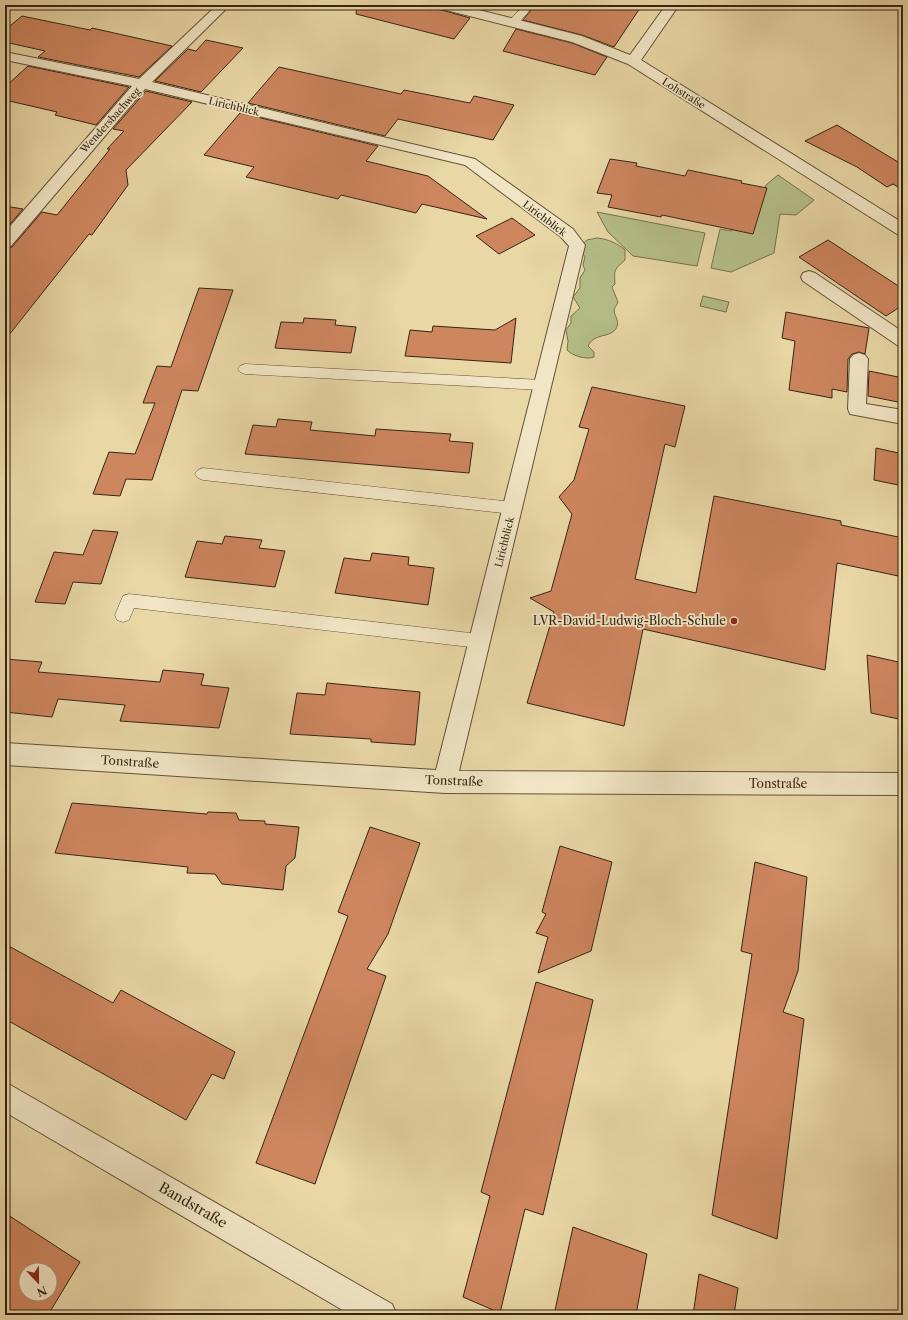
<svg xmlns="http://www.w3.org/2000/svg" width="908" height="1320" viewBox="0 0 908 1320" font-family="'Libre Caslon Text',serif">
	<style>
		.green { fill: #b5be88; stroke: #75724e }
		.building { fill: #ce865f; stroke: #352513; fill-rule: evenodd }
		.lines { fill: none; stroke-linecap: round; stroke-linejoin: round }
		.service-casing { stroke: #625238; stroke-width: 1 }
		.minor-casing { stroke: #625238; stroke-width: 2 }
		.service { fill: #f1e5c5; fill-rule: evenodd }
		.minor { fill: #f1e5c5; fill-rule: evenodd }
		.poi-dot { fill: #8f2418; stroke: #f1e5c5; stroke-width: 1.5 }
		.labels { text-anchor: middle; stroke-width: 3.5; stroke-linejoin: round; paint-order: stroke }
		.far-street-label { font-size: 10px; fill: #352513; stroke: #f1e5c5 }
		.poi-label { font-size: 12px; fill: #352513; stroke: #f1e5c5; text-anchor: end }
		.street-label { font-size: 12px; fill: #352513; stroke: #f1e5c5 }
		.near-street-label { font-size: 14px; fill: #352513; stroke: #f1e5c5 }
	</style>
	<rect width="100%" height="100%" fill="#e9d7a6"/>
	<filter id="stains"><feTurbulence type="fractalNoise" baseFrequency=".005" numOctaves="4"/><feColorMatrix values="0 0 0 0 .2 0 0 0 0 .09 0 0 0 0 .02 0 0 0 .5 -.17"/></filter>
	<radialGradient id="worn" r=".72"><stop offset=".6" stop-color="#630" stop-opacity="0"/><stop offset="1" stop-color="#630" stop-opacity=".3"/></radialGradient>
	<!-- green -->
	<path class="green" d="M778 175 814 200 796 215 780 214 774 253 731 272 711 268 720 229 731 231 759 211 766 185Z
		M597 212 705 233 697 266 633 256 608 232Z
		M597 238C608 239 617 243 625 250V260C614 270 614 269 615 284L612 287 618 302C617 305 614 308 614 311 615 317 621 323 615 330 608 338 594 333 588 346L594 352V357C586 360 573 356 567 350L568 341 566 330 571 323V316L580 308 573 297 580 288V278L585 270 583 265 585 257 579 247 587 240Z
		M703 296 729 302 726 312 700 306Z"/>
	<!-- building -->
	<path class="building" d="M357 5H436L438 9 470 18 454 39 356 14Z
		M535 5H642L614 47 582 35 523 20Z
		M22 16 90 30 92 28 172 46 139 77 38 57 45 51 5 42V30Z
		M516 29 572 43 607 57 595 75 503 51Z
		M206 40 243 48 201 92 155 81 188 49 196 51Z
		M28 66 129 87 96 125 55 115 57 112 5 100V87Z
		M279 67 401 94 404 90 470 103 474 96 514 105 493 140 398 119 385 136 248 103Z
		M146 91 192 102 126 170 128 185 92 235 89 234 5 340V248L12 247 42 212 57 215 110 149H107L124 131 113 129Z
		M240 113 378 146 366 161 428 176 487 219 422 204 416 213 341 195 338 199 246 177 254 167 204 155Z
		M837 125 903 165V190L893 184 887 187 857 167 805 141Z
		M610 159 637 163 636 166 685 176 688 170 742 181 741 183 767 188 753 234 662 215 661 217 608 207 612 195 597 193Z
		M5 206 23 209 5 230Z
		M512 218 535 235 499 254 476 236Z
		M828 240 903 289V305L886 316 799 257Z
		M199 288 233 290 198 391 182 390 152 480 126 479 120 496 93 494 109 452 135 454 155 403H143L157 366 171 367Z
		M786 312 869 328 865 354 859 352 852 354 848 359 847 392 832 389V398L789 390 795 341 782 338Z
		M304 318 336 320 335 325 356 327 351 353 275 348 281 322 303 323Z
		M516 318 511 363 405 356 410 330 432 332 433 326 495 330Z
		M869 371 903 378V403L868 396Z
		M592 387 685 406 675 447 665 444 635 579 696 593 714 496 841 521V525L903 538V577L837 563 825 670 643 629 624 726 527 703 554 612 530 598 551 591 572 514 559 497 574 480 589 429 579 427Z
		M278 419 312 422 310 430 375 436 376 429 451 434 449 441 473 443 469 473 245 454 253 425 276 427Z
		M876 448 903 454V486L874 480Z
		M93 530 118 532 101 584 73 582 65 604 35 602 54 552 83 555Z
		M225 536 262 540 259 548 285 551 275 587 185 577 197 541 222 544Z
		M372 553 409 557 408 565 434 568 428 605 335 593 344 558 370 561Z
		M867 655 903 663V720L871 713Z
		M5 659 42 662 38 672 160 682 163 670 204 674 201 685 229 688 219 728 120 721 125 705 58 699 52 717 5 712Z
		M327 683 420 692 415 745 371 742V739L290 734 297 693 325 695Z
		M72 803 207 814 208 812 236 813 239 820 265 821V824L299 827 295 858 286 866 283 890 222 884 215 874 187 873 188 867 55 853Z
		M370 827 420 843 388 934 367 969 386 976 315 1184 256 1163 348 916 338 912Z
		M560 846 612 862 591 951 538 973 548 937 536 933 546 914 542 912Z
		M755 862 807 877 798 971 783 1012 804 1019 777 1239 712 1215 752 954 741 951Z
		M5 944 113 1003 121 990 235 1052 224 1079 212 1074 186 1120 5 1019Z
		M536 982 593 1000 543 1215 525 1209 500 1313 463 1297 490 1196 481 1192Z
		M5 1213 80 1262 48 1315H5ZM26 1270H50V1294H26Z
		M573 1227 647 1254 636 1315H554Z
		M699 1274 738 1288 734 1315H693Z"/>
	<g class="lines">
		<!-- service casing -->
		<g class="service-casing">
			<path id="service" d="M524 5H534L517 25H509L508 23 509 21Z
				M245 364 542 380 547 381 549 385 547 389 542 390 245 374 240 372 238 369 240 366Z
				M203 468 512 502 517 504 520 508 517 512 512 514 203 480 198 478 195 474 198 470Z
				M129 594 479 634 485 636 487 641 485 646 479 648 134 608 129 620 123 622 117 620 115 615 123 596Z"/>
		</g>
		<!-- minor casing -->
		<g class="minor-casing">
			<path id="minor" d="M217 5H230L152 82 475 159 573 229 585 245 459 771 903 773V795L445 793 5 765V743L436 770 569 246 561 237 465 165 145 89 11 246 5 247V232L132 86 5 60V52L139 79Z
				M437 5H459L582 36 630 55 666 5H679L641 60 903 223V235L897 234 628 64 572 42 438 8Z
				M809 271 815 273 903 332V347L897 345 803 281 801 277 803 273Z
				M859 353 865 355 868 359 866 404 903 410V424L850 414 848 409 850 359 853 355Z
				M5 1082 392 1304 397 1315H351L5 1112Z"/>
		</g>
		<!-- service -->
		<use href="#service" class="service"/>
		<!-- minor -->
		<use href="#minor" class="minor"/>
	</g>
	<!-- markers -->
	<circle class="poi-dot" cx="734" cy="621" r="4"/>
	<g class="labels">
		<!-- far-street labels -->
		<g class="far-street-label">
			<text transform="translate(684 93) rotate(32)" y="4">Lohstraße</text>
			<text transform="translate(234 106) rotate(13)" y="4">Lirichblick</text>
			<text transform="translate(110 120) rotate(-48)" y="4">Wendersbachweg</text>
			<text transform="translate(545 218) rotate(37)" y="4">Lirichblick</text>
			<text transform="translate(504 542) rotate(-76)" y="4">Lirichblick</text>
		</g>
		<!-- poi labels -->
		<g class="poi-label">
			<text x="726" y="625">LVR-David-Ludwig-Bloch-Schule</text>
		</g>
		<!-- street labels -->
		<g class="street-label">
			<text transform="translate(130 762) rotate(4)" y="4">Tonstraße</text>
			<text transform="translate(454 781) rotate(2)" y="4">Tonstraße</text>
			<text x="778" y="788">Tonstraße</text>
		</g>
		<!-- near-street labels -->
		<g class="near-street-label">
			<text transform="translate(193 1205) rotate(30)" y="5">Bandstraße</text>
		</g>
	</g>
	<!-- margin -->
	<rect width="908" height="1320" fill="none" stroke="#e9d7a6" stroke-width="20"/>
	<rect x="6" y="6" width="896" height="1308" fill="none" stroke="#352513" stroke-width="2"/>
	<rect x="10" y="10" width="888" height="1300" fill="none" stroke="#352513"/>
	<!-- north arrow -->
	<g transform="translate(38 1282) rotate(158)"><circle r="19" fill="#f1e5c5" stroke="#a6987e"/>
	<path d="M0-3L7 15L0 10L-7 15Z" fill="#8f2418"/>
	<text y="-6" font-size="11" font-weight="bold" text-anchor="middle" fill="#352513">N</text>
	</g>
	<rect width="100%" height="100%" filter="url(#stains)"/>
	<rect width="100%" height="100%" fill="url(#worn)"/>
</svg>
